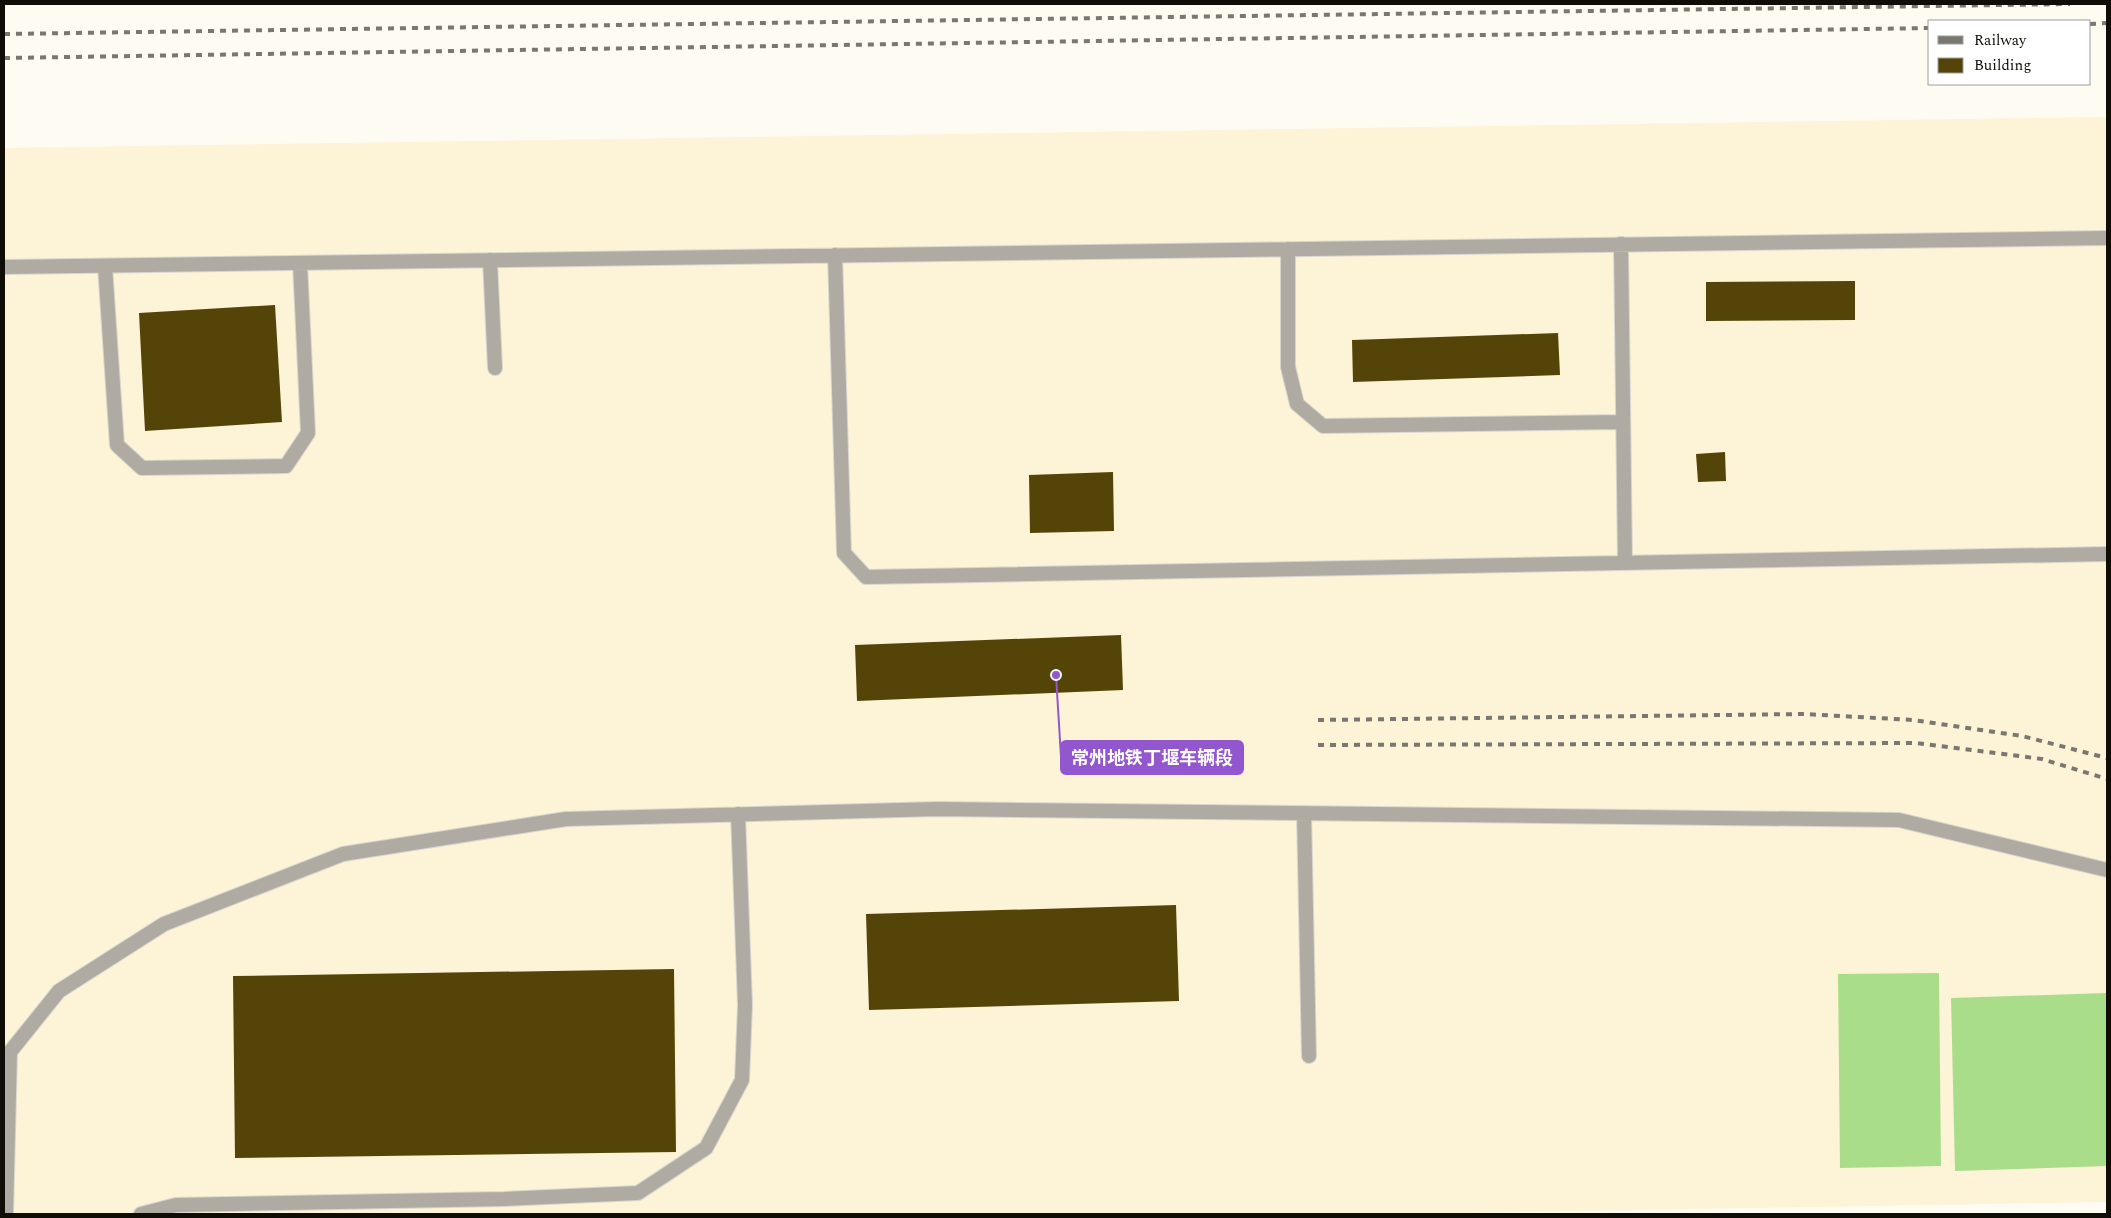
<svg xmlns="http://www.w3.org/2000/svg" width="2111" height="1218" viewBox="0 0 2111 1218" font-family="Spectral,'Noto Sans SC',serif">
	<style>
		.built { fill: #fdf3d6 }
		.garden { fill: #aadd89 }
		.building { fill: #554407 }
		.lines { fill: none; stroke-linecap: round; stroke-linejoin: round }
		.service-casing { stroke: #d8d5cd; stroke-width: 16 }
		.service { stroke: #afaba2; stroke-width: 14 }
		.rail { stroke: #79776f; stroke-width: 4; stroke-dasharray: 6 6; stroke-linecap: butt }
		.leader { fill: none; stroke: #9257ce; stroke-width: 2 }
		.callout-dot { fill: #9257ce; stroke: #fff; stroke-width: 2 }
		.callout { fill: #9257ce; stroke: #9257ce; stroke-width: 2 }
		.callout-label { font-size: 18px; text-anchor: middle; font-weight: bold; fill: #fff }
	</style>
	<rect width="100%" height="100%" fill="#fefbf3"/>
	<!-- built -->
	<path class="built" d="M2107 117V1202L1403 1214H4V148Z"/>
	<!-- garden -->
	<path class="garden" d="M1939 973 1941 1166 1840 1168 1838 974Z
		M2107 993V1166L1955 1171 1951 998Z"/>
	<!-- building -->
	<path class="building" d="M1855 281V320L1706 321V282Z
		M275 305 282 422 145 431 139 313Z
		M1558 333 1560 375 1353 382 1352 340Z
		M1725 452 1726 481 1698 482 1696 454Z
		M1113 472 1114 531 1030 533 1029 475Z
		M1121 635 1123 690 857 701 855 645Z
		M1176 905 1179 1001 869 1010 866 914Z
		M674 969 676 1152 235 1158 233 976Z"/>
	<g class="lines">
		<!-- service casing -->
		<g class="service-casing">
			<path id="service" d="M1621 244 1625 563
				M1288 249V367L1297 404 1323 426 1623 422
				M835 255 844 553 866 577 2107 554
				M490 260 495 368
				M105 266 117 445 142 468 286 466 308 433 300 263
				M4 267 2107 238
				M1304 813 1309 1056
				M6 1214 10 1052 59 991 164 924 343 854 566 819 938 809 1899 820 2107 870
				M141 1214 176 1205 504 1199 638 1193 706 1148 742 1080 745 1005 738 814"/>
		</g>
		<!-- service -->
		<use href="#service" class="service"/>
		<!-- rail -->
		<path class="rail" d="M2090 24 2107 23
			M4 34 2070 4
			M4 58 1930 28
			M1318 720 1804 714 1913 720 2022 736 2107 758
			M1318 745 1916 743 2042 759 2107 779"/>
	</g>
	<!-- callouts -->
	<path class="leader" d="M1056 675L1061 757"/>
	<circle class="callout-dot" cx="1056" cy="675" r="5"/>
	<rect class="callout" x="1061" y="741" width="182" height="33" rx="5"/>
	<g class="callout-label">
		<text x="1152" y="764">常州地铁丁堰车辆段</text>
	</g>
	<!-- border -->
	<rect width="2111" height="1218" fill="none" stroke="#0f0d06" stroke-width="10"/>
	<!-- legend -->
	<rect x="1928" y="20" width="162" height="65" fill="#ffffff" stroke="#9f9e9b"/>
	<rect x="1938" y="36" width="25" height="8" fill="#79776f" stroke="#9f9e9b"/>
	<text x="1974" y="45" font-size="15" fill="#0f0d06">Railway</text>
	<rect x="1938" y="58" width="25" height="15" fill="#554407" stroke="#9f9e9b"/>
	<text x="1974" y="70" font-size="15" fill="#0f0d06">Building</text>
</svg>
